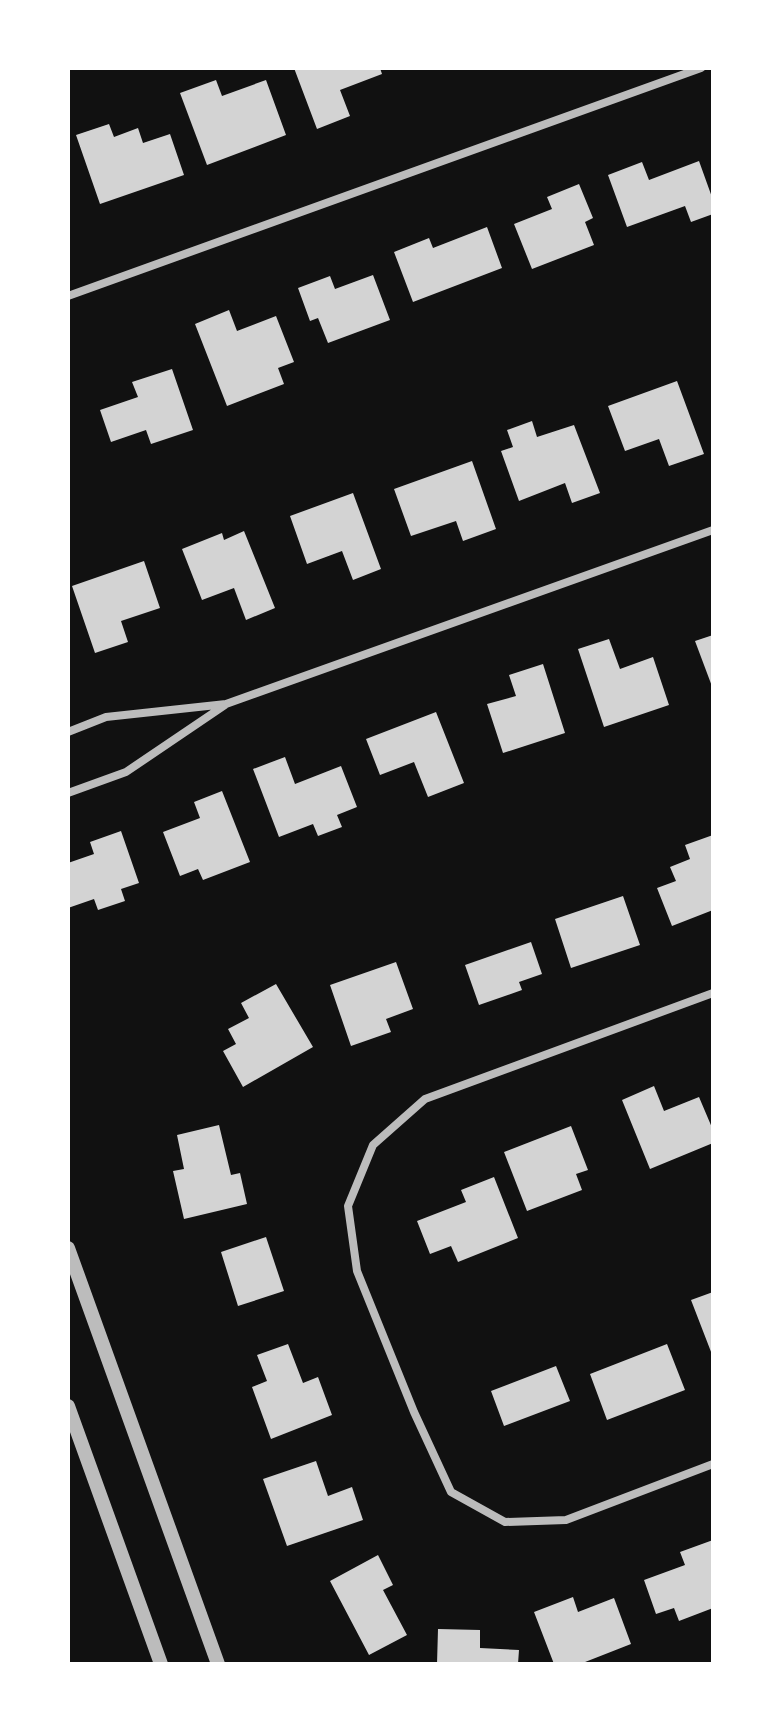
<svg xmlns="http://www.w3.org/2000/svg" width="781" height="1732" viewBox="0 0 781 1732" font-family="Karla,sans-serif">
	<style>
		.building { fill: #d3d3d3 }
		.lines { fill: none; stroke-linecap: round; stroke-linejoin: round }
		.minor { stroke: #bcbcbc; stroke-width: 8 }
		.tertiary { stroke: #bcbcbc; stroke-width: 14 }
	</style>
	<rect width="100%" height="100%" fill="#111"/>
	<!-- building -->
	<path class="building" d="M294 68H380L382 74 340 90 350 116 317 129Z
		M216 80 222 96 266 80 286 135 207 165 180 93Z
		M109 124 114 137 138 128 143 143 170 134 184 175 100 204 76 135Z
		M699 161 713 200V214L691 222 685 206 627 227 608 175 642 162 649 180Z
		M579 184 593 218 585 222 594 245 532 269 514 224 552 209 547 197Z
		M487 227 502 268 413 302 394 252 429 238 433 248Z
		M373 275 390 320 328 343 318 318 310 321 298 288 330 276 335 289Z
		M229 310 237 331 276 316 294 362 278 368 284 384 227 406 195 324Z
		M172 369 193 430 151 444 146 430 111 442 100 410 138 397 132 382Z
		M677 381 704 454 669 466 659 439 625 451 608 406Z
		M532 421 537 437 574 425 600 493 572 503 565 483 519 501 501 451 513 447 507 430Z
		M472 461 496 529 463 541 456 521 411 536 394 489Z
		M353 493 381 569 353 580 342 551 307 564 290 516Z
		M244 531 275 608 246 620 234 588 202 600 182 549 222 533 224 540Z
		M144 561 160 608 121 621 128 642 95 653 72 586Z
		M713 635V689L695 641Z
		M609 639 620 669 653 657 669 705 604 727 578 649Z
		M543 664 565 733 503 753 487 704 516 696 509 675Z
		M436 712 464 783 428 797 414 762 380 775 366 739Z
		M285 757 295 784 341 766 357 807 337 815 342 827 318 836 313 824 279 837 253 769Z
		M222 791 250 862 203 880 198 869 180 876 163 832 200 818 194 802Z
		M121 831 139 883 121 889 125 901 98 910 94 899 68 908V863L94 854 90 842Z
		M713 835V910L672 926 657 888 676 881 670 867 690 859 685 845Z
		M623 896 640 945 571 968 555 919Z
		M531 942 542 974 519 982 522 990 479 1005 465 965Z
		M396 962 413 1009 386 1019 391 1032 351 1046 330 985Z
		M276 984 313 1047 243 1087 223 1051 236 1044 228 1029 249 1018 241 1003Z
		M654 1086 664 1111 699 1097 713 1130V1143L650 1169 622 1100Z
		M219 1125 231 1175 240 1173 247 1204 184 1219 173 1171 184 1169 177 1135Z
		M571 1126 588 1170 576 1174 582 1190 527 1211 504 1152Z
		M494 1177 518 1238 458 1262 451 1246 430 1254 417 1221 466 1202 461 1190Z
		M266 1237 284 1291 238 1306 221 1252Z
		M713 1292V1357L691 1300Z
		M288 1344 303 1383 318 1377 332 1415 271 1439 252 1387 267 1381 257 1355Z
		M667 1344 685 1390 607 1420 590 1374Z
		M556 1366 570 1401 504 1426 491 1391Z
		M316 1461 328 1496 352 1487 363 1520 287 1546 263 1479Z
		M713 1540V1608L679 1621 674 1608 656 1614 644 1580 685 1565 680 1552Z
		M378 1555 393 1585 383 1590 407 1635 369 1655 330 1581Z
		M573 1597 578 1612 614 1598 631 1644 580 1664H554L534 1612Z
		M438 1629 480 1630V1648L519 1650 518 1664H437Z"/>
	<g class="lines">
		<!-- minor -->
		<path class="minor" d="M68 296 701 68
			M68 732 106 717 226 704 713 530
			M68 793 126 772 225 705
			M713 993 425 1099 373 1145 348 1206 357 1271 414 1412 451 1492 505 1522 566 1520 713 1464"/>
		<!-- tertiary -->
		<path class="tertiary" d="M68 1248 218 1664
			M68 1406 161 1664"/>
	</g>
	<!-- border -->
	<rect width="781" height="1732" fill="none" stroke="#ffffff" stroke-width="140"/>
</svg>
